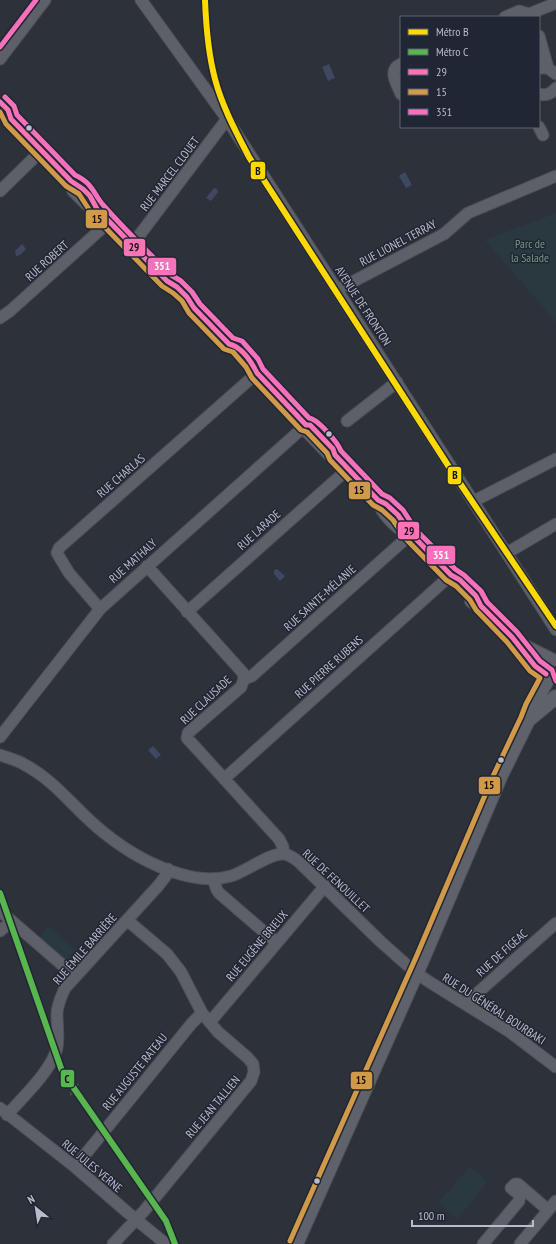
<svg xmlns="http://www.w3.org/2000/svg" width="556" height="1244" viewBox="0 0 556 1244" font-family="'PT Sans Narrow',sans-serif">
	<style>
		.green { fill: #2a393f }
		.water { fill: #3e4862 }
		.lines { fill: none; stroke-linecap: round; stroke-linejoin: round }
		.minor-casing { stroke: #4b4e54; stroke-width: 13 }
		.major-casing { stroke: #4b4e56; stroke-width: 16 }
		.minor { stroke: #5e6068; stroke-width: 11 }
		.major { stroke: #5f626a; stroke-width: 14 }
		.bus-1-casing { stroke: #212634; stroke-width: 8 }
		.bus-2-casing { stroke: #212634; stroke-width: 8 }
		.bus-3-casing { stroke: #212634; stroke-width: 8 }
		.bus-1 { stroke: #fc73b6; stroke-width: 5 }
		.bus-2 { stroke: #d09a48; stroke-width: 5 }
		.bus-3 { stroke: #f871ba; stroke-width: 5 }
		.metro-1-casing { stroke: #212634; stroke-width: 9 }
		.metro-2-casing { stroke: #212634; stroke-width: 9 }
		.metro-1 { stroke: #ffd900; stroke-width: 6 }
		.metro-2 { stroke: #58b64f; stroke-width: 6 }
		.bus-dot { fill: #b9bdc9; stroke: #212634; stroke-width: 1.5 }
		.labels { text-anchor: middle; stroke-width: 3; stroke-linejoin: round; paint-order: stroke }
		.street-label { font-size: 12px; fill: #b9bdc9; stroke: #212634 }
		.park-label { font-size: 12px; fill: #729881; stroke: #212634 }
		.line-badge { stroke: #212634; stroke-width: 1.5 }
		.badge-label { font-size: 11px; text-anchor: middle; font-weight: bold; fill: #fff }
		.pale-badge-label { font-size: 11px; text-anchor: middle; font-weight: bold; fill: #111 }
	</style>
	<rect width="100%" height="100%" fill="#2d313a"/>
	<!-- green -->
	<path class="green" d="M556 213V322L485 240Z
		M49 926 75 950 66 960 40 937Z
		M470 1166 488 1182 457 1219 438 1203Z"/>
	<!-- water -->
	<path class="water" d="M329 64 335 78 328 81 322 67Z
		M405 172 412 185 406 188 399 176Z
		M214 188 217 189 218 192 211 201 206 198Z
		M22 244 26 249 20 255 16 256 15 251Z
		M277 569 285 576 280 581 274 574V570Z
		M153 746 161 755 156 759 148 750Z
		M74 1083 79 1084 76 1093 70 1096V1091Z"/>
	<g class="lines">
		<!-- minor casing -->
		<g class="minor-casing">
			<path id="minor" d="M141 0 227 119 556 630
				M505 17 519 11 529 14 556 3
				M539 36 548 68
				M0 59 45 0
				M401 64C387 70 397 84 401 94
				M539 68H548L556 74
				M539 94C546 96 551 94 556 88
				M539 127 543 135
				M0 191 42 150
				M132 245 227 119
				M337 290 444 234 468 213 556 176
				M0 318 10 311 110 221
				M347 421 397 382
				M474 501 556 459
				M507 553 556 524
				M147 566 243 673 244 679 241 687 188 733 187 738 279 839 283 847 284 854
				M100 609 69 573 57 553 59 548 257 373
				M187 612 348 469
				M244 679 252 676 411 534
				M0 737 100 609 306 425
				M0 755C8 758 18 760 25 765 56 781 76 811 103 832 125 850 153 866 180 874 197 879 214 881 231 876 245 872 270 853 283 854 289 854 295 859 299 862L381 942 416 973 431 983 510 1032 556 1067
				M224 779 451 575
				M213 879 217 890 219 893 277 943
				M0 911 75 976
				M0 931 12 921
				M465 1004 556 923
				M210 1022 325 886
				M0 1108 75 1167 127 1212 166 1244
				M7 1115C22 1098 52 1070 57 1048 59 1037 57 1026 57 1014 57 1005 61 997 65 988L158 886 165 877 168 869
				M75 1167 192 1023 202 1013
				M113 1244 144 1211 251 1081 254 1072 253 1064 248 1058 218 1032 202 1013 181 972 167 954 127 920
				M483 1244 519 1201 520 1195 511 1188 515 1184H518L548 1210
				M520 1244 556 1201"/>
		</g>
		<!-- major casing -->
		<g class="major-casing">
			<path id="major" d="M0 112 11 119 71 181 74 190 87 203 101 212 167 281 177 287 187 297 194 308 229 344 237 346 252 363 257 373 306 425V429L329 453 335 455
				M333 448 335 455 378 500C385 515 396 527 411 534
				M407 526 411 534 451 575 460 580 476 596 481 606
				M472 601C503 618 519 653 546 674
				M523 646 551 660
				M528 720 556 697
				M296 1244 423 958 500 777 528 720 532 707 547 680"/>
		</g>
		<!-- minor -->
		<use href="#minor" class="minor"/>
		<!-- major -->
		<use href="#major" class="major"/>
		<!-- bus-1 casing -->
		<g class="bus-1-casing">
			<path id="bus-1" d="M0 102 8 110 11 119 71 181 83 189 90 196 97 209 167 281 177 287 187 297 194 308 229 344C242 347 251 361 257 373L306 425H310L333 449 335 455 378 500 386 504 398 515 411 534 451 575 460 580 476 596 481 606 512 637 535 666 546 674"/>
		</g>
		<!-- bus-2 casing -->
		<g class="bus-2-casing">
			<path id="bus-2" d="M0 112 6 124 66 186 79 194 92 214 162 286 173 293 182 301 189 313 224 349 233 352 246 367 252 378 301 430 307 432 327 453 330 460 373 505 382 510 393 520 406 539 446 580 456 586 470 600 476 610 507 642 530 671 540 678 526 704 521 717 494 774 417 955 290 1241"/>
		</g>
		<!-- bus-3 casing -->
		<g class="bus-3-casing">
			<path id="bus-3" d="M0 47 36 0
				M5 97 14 106 17 115 75 175C94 184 93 194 104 206 125 230 149 253 171 275L181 281 192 292 200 304 233 338 242 341 258 359 263 369 309 418C318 419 338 443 341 451L382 494 390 498 403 510 416 530 455 569 464 575 481 591 487 602 517 632 540 661 552 670 556 681"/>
		</g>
		<!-- bus-1 -->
		<use href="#bus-1" class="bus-1"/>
		<!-- bus-2 -->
		<use href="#bus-2" class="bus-2"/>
		<!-- bus-3 -->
		<use href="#bus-3" class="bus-3"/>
		<!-- metro-1 casing -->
		<g class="metro-1-casing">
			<path id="metro-1" d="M205 0C206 26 208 53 215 79 222 106 236 132 249 157L451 470 556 626"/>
		</g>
		<!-- metro-2 casing -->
		<g class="metro-2-casing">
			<path id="metro-2" d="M0 893 62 1071 166 1221 175 1244"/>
		</g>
		<!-- metro-1 -->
		<use href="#metro-1" class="metro-1"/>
		<!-- metro-2 -->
		<use href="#metro-2" class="metro-2"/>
	</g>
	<!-- markers -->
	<g class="bus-dot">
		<circle cx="29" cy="128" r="3.5"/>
		<circle cx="329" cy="434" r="3.5"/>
		<circle cx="501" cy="760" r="3.5"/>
		<circle cx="317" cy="1181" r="3.5"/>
	</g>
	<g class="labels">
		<!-- street labels -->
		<g class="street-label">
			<text transform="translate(170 174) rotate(-53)" y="4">RUE MARCEL CLOUET</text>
			<text transform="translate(398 243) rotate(-28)" y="4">RUE LIONEL TERRAY</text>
			<text transform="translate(47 261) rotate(-42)" y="4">RUE ROBERT</text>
			<text transform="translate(363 306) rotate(57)" y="4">AVENUE DE FRONTON</text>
			<text transform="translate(121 476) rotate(-41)" y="4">RUE CHARLAS</text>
			<text transform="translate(259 530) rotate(-42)" y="4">RUE LARADE</text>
			<text transform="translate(133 561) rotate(-42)" y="4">RUE MATHALY</text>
			<text transform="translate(320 598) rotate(-42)" y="4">RUE SAINTE-MÉLANIE</text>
			<text transform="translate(329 667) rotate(-42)" y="4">RUE PIERRE RUBENS</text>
			<text transform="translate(206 700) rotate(-43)" y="4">RUE CLAUSADE</text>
			<text transform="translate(336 881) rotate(43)" y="4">RUE DE FENOUILLET</text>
			<text transform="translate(257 946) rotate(-50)" y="4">RUE EUGÈNE BRIEUX</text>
			<text transform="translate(85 949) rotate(-49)" y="4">RUE ÉMILE BARRIÈRE</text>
			<text transform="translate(502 953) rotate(-42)" y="4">RUE DE FIGEAC</text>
			<text transform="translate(494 1009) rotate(33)" y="4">RUE DU GÉNÉRAL BOURBAKI</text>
			<text transform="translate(135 1072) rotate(-51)" y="4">RUE AUGUSTE RATEAU</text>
			<text transform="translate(213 1107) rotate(-50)" y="4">RUE JEAN TALLIEN</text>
			<text transform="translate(92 1166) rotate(40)" y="4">RUE JULES VERNE</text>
		</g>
		<!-- park labels -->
		<g class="park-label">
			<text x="530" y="248">Parc de<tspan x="530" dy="14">la Salade</tspan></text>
		</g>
	</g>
	<g class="line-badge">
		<rect x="250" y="161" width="16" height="19" rx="4" fill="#ffd900"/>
		<rect x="85" y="209" width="23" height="20" rx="4" fill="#d09a48"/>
		<rect x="123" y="238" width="23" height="19" rx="4" fill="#fc73b6"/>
		<rect x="147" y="257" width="30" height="19" rx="4" fill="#f871ba"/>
		<rect x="447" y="466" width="15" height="19" rx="4" fill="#ffd900"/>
		<rect x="348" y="481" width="23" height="19" rx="4" fill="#d09a48"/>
		<rect x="397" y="521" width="23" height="19" rx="4" fill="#fc73b6"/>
		<rect x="426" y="545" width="30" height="20" rx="4" fill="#f871ba"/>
		<rect x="478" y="776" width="23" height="19" rx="4" fill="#d09a48"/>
		<rect x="60" y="1069" width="15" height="19" rx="4" fill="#58b64f"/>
		<rect x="350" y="1071" width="23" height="19" rx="4" fill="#d09a48"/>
	</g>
	<g class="badge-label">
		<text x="162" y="270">351</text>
		<text x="441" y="559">351</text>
	</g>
	<g class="pale-badge-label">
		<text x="258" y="175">B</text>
		<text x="97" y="223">15</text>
		<text x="134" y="251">29</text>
		<text x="455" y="479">B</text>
		<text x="359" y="494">15</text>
		<text x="409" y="535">29</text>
		<text x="489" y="789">15</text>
		<text x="67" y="1083">C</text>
		<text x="361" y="1084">15</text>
	</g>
	<!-- legend -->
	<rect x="400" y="16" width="140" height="112" fill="#212634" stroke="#5e6270"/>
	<rect x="408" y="29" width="20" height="6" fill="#ffd900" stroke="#5e6270"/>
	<text x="436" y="36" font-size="12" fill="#b9bdc9">Métro B</text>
	<rect x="408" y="49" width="20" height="6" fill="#58b64f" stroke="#5e6270"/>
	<text x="436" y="56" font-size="12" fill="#b9bdc9">Métro C</text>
	<rect x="408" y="69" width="20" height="6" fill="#fc73b6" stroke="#5e6270"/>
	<text x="436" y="76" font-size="12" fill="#b9bdc9">29</text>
	<rect x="408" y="89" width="20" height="6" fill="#d09a48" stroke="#5e6270"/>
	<text x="436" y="96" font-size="12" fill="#b9bdc9">15</text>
	<rect x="408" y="109" width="20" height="6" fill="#f871ba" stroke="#5e6270"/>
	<text x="436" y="116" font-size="12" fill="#b9bdc9">351</text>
	<!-- north arrow -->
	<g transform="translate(36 1208) rotate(330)" stroke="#212634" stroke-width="3" paint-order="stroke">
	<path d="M0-3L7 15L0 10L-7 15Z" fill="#b9bdc9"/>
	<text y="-6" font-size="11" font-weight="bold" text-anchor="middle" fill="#b9bdc9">N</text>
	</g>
	<!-- scale -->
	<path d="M412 1220v6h121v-6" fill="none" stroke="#b9bdc9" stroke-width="2"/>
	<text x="418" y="1220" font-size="12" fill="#b9bdc9" stroke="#212634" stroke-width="3" paint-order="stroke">100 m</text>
</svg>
